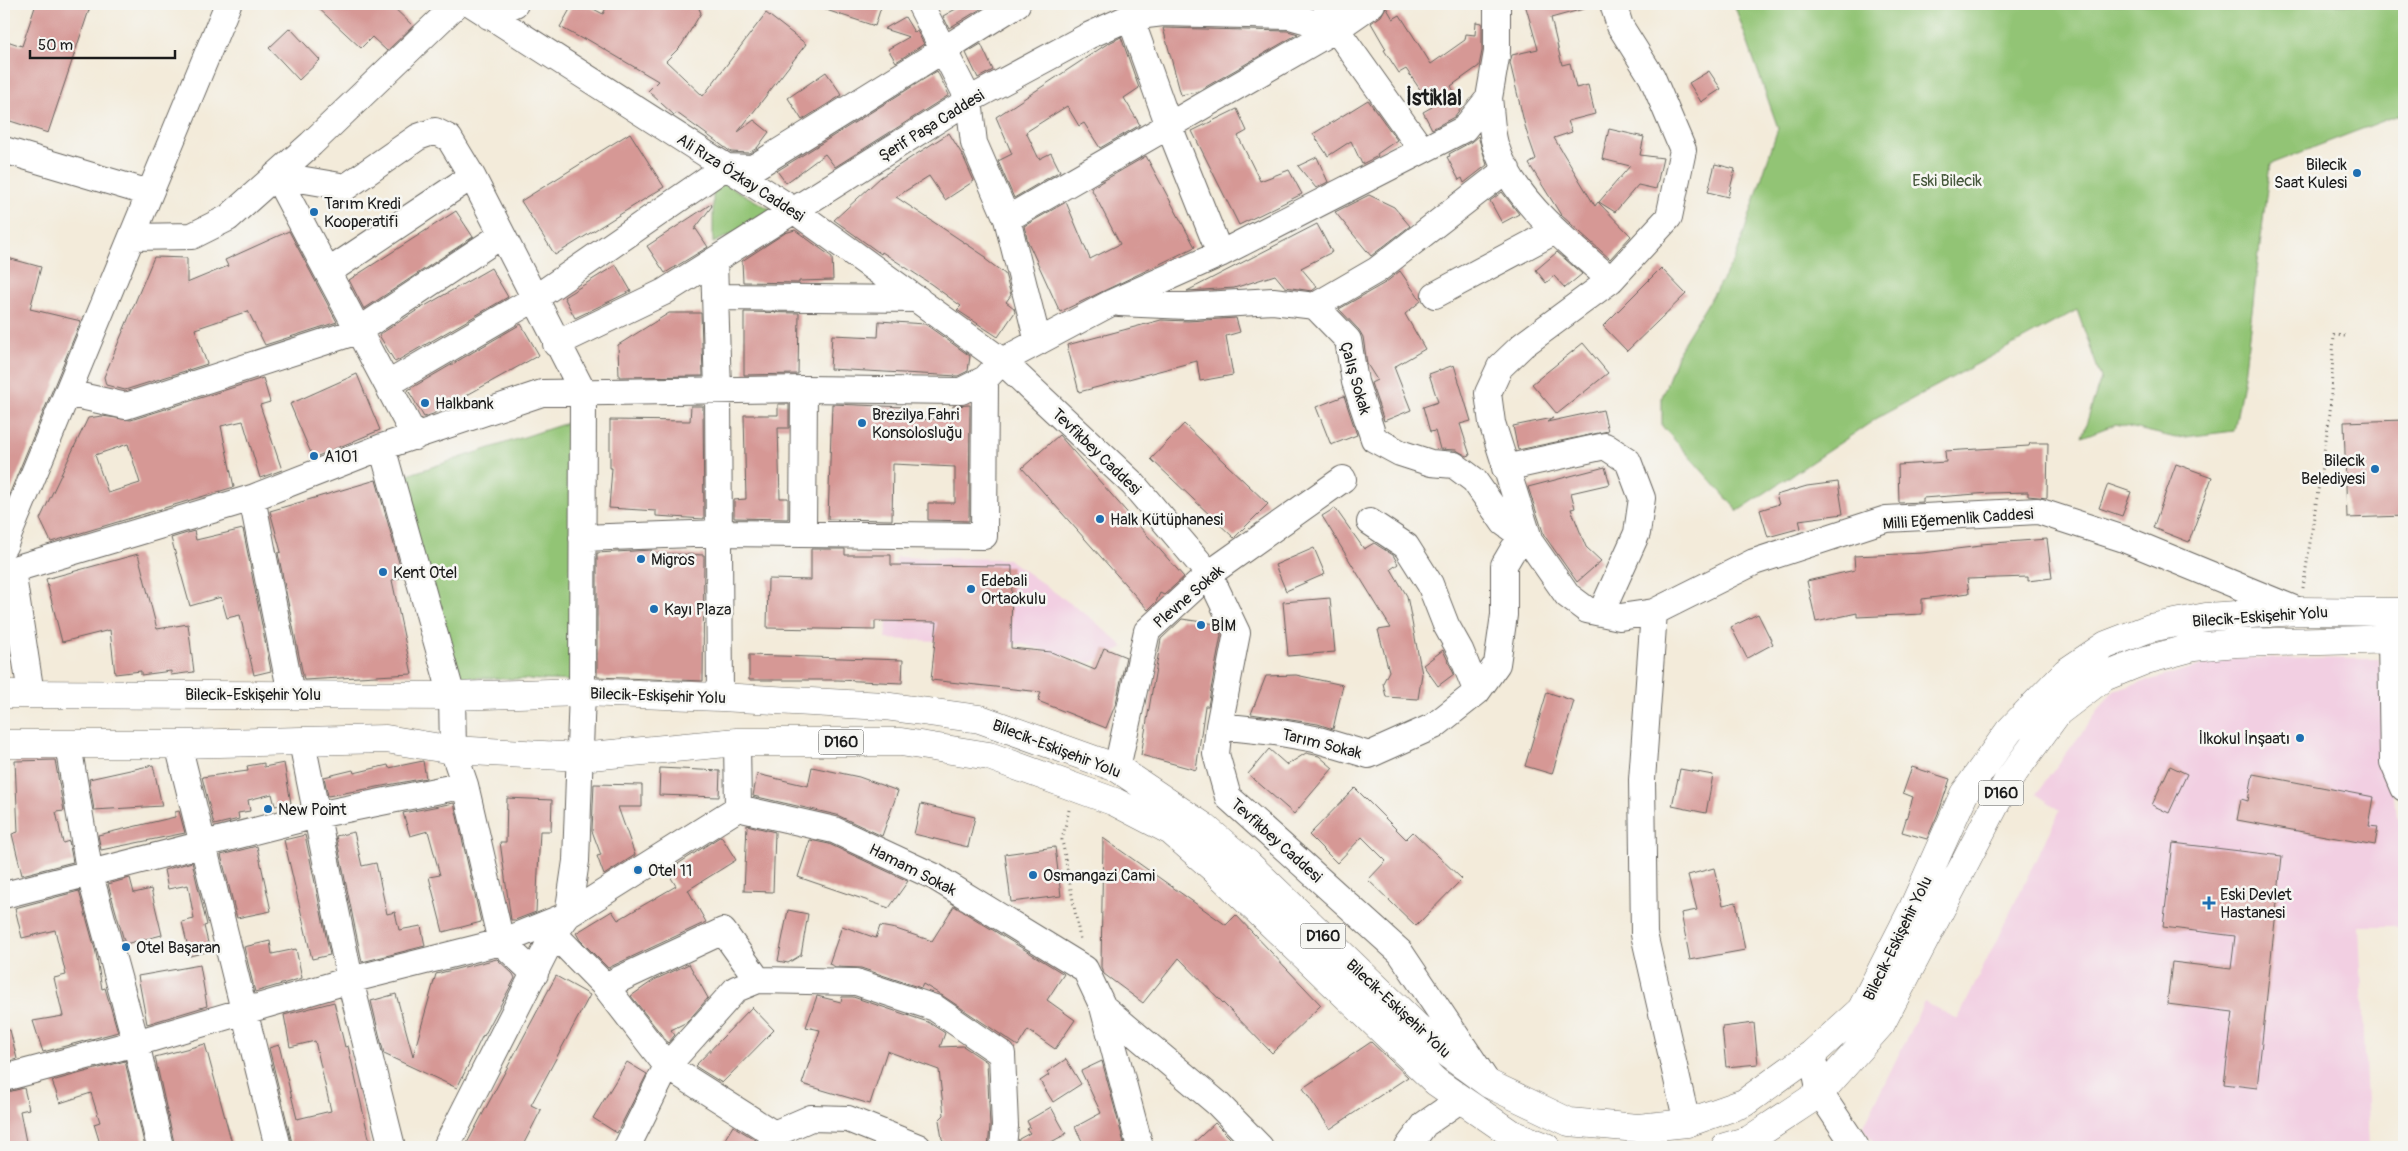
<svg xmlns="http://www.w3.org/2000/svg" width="2408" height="1151" viewBox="0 0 2408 1151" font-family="Pangolin,sans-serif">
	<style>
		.built { fill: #f2cfe2 }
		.green { fill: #92c474; stroke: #577048 }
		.building { fill: #d69895; fill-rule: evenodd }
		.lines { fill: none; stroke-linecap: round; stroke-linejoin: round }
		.minor-casing { stroke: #67645e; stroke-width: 28 }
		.major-casing { stroke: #67645e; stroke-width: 29 }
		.path { stroke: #67645e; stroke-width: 3; stroke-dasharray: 1 4; stroke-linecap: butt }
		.minor { stroke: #fff; stroke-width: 26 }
		.major { stroke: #fff; stroke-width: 28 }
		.poi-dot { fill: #1f6fb2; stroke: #f6f6f2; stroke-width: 2 }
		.labels { text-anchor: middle; stroke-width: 5; stroke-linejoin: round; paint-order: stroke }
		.shield { fill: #f6f6f2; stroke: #5d5d5c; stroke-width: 1 }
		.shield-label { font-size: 15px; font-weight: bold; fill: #1c1c1c }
		.street-label { font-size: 16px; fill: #1c1c1c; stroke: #f6f6f2 }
		.poi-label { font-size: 16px; fill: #1c1c1c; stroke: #f6f6f2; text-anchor: start }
		.park-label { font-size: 16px; fill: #45573b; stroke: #f6f6f2 }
		.district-label { font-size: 21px; font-weight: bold; fill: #1c1c1c; stroke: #f6f6f2 }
	</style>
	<rect width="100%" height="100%" fill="#f6f6f2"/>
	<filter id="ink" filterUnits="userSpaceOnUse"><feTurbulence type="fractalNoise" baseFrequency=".02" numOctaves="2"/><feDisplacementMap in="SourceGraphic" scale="10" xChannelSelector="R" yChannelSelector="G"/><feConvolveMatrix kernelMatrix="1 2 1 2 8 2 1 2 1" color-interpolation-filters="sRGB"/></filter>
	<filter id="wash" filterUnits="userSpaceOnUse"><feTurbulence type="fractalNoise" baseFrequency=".0096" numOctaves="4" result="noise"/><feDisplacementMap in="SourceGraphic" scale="20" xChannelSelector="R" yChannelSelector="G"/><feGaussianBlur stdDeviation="1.12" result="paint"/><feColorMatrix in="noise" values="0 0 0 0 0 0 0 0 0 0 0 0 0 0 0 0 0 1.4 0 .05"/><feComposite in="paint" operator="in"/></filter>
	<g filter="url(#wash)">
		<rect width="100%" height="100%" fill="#f3ebda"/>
		<!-- built -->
		<path class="built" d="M896 557 1008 559 1091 618 1124 647 1090 663 1022 644 885 639Z
			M2235 658 2379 659 2396 816 2404 828V926H2359L2369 1147H1876L1863 1128 1924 1002 1958 1019 2060 810 2036 794 2113 691 2202 665Z"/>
		<!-- green -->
		<path class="green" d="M1734 4H2404V113L2270 164 2244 376 2234 431 2176 438 2116 424 2082 437 2101 378 2077 310 1879 417 1738 511 1662 426V397L1679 350 1736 257 1778 128Z
			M713 177 777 213 713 243Z
			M573 421 577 681 456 677 398 478Z"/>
		<g id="blocks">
			<!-- building -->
			<path class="building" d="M36 4H91L48 133 4 119V40L22 46Z
				M314 4H390L413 26 387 51 372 37 361 48Z
				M573 4H584L603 14 608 4H697L701 13 681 46 666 61 703 96 766 13 806 44 738 132 754 120 769 132 757 148 749 153 731 152 677 113 674 115 648 91 658 81 585 38 584 40 560 27Z
				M818 4H882L875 26 817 7Z
				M965 4H989L949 28 943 16Z
				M1525 4H1586L1587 8 1551 18 1562 65 1570 63 1576 88 1588 85 1595 114 1568 121 1572 132 1554 138 1595 206 1598 202 1631 236 1610 259 1561 215 1529 164 1536 159 1526 130 1510 63 1512 55 1538 49Z
				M1386 7 1393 19 1400 15 1431 64 1465 40 1466 34 1475 35 1476 22 1482 23V51L1479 66 1451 86 1462 107 1454 117 1432 129 1423 112 1432 107 1406 69 1399 73 1384 50 1386 49 1371 23 1381 16Z
				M905 17 914 32 917 31 924 44 896 62 888 49 909 37 884 29Z
				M290 28 320 60 299 80 269 48Z
				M1163 28 1288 31 1298 34 1197 92 1181 95Z
				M1121 37 1139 88 1124 98 1140 125 1100 148 1084 123 1079 126 1067 106 1026 132 1039 159 1051 153 1060 171 1014 198 998 161 1012 154 996 117 1107 44Z
				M981 44 993 70 978 78 966 53Z
				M937 71 949 95 835 167 825 154 786 183 777 171Z
				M1709 71 1721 89 1701 102 1689 83Z
				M826 72 842 95 802 120 788 98Z
				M1368 100 1397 140 1377 154 1378 156 1362 164 1351 141 1328 156 1313 134Z
				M1237 109 1247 131 1238 136 1260 181 1289 170 1302 194 1239 225 1192 131Z
				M1609 129 1644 137 1640 155 1663 158 1656 189 1638 185 1615 212 1599 202 1630 166 1602 159Z
				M630 133 664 187 555 255 521 201Z
				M949 133 963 156 974 181 945 200 929 176 896 197 986 257 985 259 1005 274 1011 295 1006 302 1014 308 1015 312 998 337 957 310 961 306 931 284 882 252 881 254 834 220 881 177Z
				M1478 136 1487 165 1464 183 1462 178 1459 180 1447 157 1450 156 1449 154 1471 142Z
				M1146 156 1195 247 1060 312 1028 242 1024 226 1066 202 1090 259 1120 244 1091 188Z
				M1317 157 1328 182 1316 188 1298 166Z
				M1715 164 1735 169 1728 197 1708 192Z
				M1502 192 1519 214 1502 223 1490 201Z
				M1369 195 1394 207 1410 226 1371 256 1335 212Z
				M711 204 712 206 694 230 696 229 708 247 665 273 647 246Z
				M456 211 473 237 364 309 349 280Z
				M1317 224 1332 252 1301 268 1317 287 1312 291 1285 287 1275 275 1234 288 1187 291Z
				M795 230 832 257 833 280 799 281V283L743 282 742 261 785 233Z
				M289 231 337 322 265 345 248 311 195 329 207 364 125 390 106 385 104 377 154 257 187 258V283L228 266 225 260Z
				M1557 252 1582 274 1565 288 1554 276 1546 283 1536 270Z
				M4 257 41 267 30 309 81 321 4 507Z
				M616 265 631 291 575 318 564 297Z
				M491 268 508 297 395 362 379 335 416 311Z
				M1661 268 1686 294 1627 351 1603 326Z
				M1400 271 1421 301 1405 314 1425 349 1394 367 1411 410 1384 421 1371 383 1377 380 1367 364 1363 337 1359 330 1339 309 1385 283Z
				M744 312 799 313 798 374 744 375Z
				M669 313H701L703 376 619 377 618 345Z
				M1236 318 1240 332 1226 336 1233 375 1200 381 1197 361 1079 392 1067 345 1161 320 1188 321Z
				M879 321 925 324 970 356 968 371 958 376 830 369 832 335 878 337Z
				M521 324 539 355 433 414 424 417 408 390Z
				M1583 343 1608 373 1557 414 1532 384Z
				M1454 365 1471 421 1460 424 1470 455 1467 456 1456 450 1440 449 1435 431 1430 432 1423 407 1438 402 1429 374Z
				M357 374 380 430 313 458 290 404Z
				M263 378 270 402 260 405 282 470 260 478 243 421 221 426 234 487 51 542 40 519 88 418 102 416 131 420ZM128 444 140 483 108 493 95 455Z
				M1344 396 1357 435 1331 445 1316 407Z
				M778 404H789V428H778L780 498H788V519L734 518V500L746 499 744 415H778Z
				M832 404 907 407 906 420 952 419 953 406 970 405 969 521 928 520V503H955V467L893 464 892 520 828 519Z
				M691 406H703L704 519 656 516V511L609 508 612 468H610V420L690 421Z
				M1603 410 1608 431 1518 450 1513 426 1553 418 1547 422Z
				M2404 420V516L2347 518 2344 422Z
				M1184 424 1268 504 1234 538 1151 459Z
				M1059 435 1184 577 1164 595 1160 593 1156 602 1148 610 1022 468Z
				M2030 443H2048L2047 498 2028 496V492L1990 493 1923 498V502L1899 503 1898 465 1946 462 1945 451 2029 446Z
				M2176 464 2212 477 2189 542 2153 528Z
				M1605 467 1610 484 1571 493 1575 508 1571 509 1586 547 1601 561 1577 582 1544 535 1528 487Z
				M376 480 403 577 392 580 412 674 304 680 278 553 281 552 270 511Z
				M1838 482 1843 514 1799 520 1801 528 1768 537 1760 510 1779 504 1776 495 1807 486Z
				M2108 484 2131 492 2122 516 2099 508Z
				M1335 508 1364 549 1374 543 1393 555 1398 564 1391 569 1407 596 1422 674 1418 699 1386 697 1383 683 1389 671 1378 630 1391 628 1322 516Z
				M243 529 271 671 254 675 240 615 227 618 221 597 190 606 171 538 194 531 196 540Z
				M2047 539 2052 578 2028 581V577L1967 579 1969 593 1922 599V614L1857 617V613L1816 622 1807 581 1855 570 1854 556 1923 553 1981 546V544Z
				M1314 548 1325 574 1286 591 1275 565Z
				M811 549H845V555H891V565L1012 566 1011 648 1051 652 1095 670 1104 648 1126 657 1116 703 1106 728 1038 701 1041 692 931 680 937 622 875 621V630L767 628 768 579 811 580Z
				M652 550 651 553 704 555 703 681 597 677V553Z
				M138 554 157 629 188 624 194 672 171 675V671L141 675V671L115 674 110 630 62 642 46 579Z
				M1330 598 1335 652 1288 656 1283 602Z
				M1758 614 1773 644 1747 658 1731 627Z
				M1182 619 1216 624 1221 635 1208 706H1205L1196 770 1141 755 1161 639Z
				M1443 650 1454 674 1438 686 1423 665Z
				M749 655 903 660 902 683 838 680H749Z
				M1296 675 1343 685 1333 729 1318 724 1251 714 1266 676Z
				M1547 692 1574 701 1552 774 1525 766Z
				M1269 749 1287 765 1306 753 1319 756 1333 768 1294 814 1248 774Z
				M55 760 64 811 56 812 63 843 69 841 73 862 22 875 12 834 18 832 15 761Z
				M423 761 426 778 328 796 324 777 353 770 354 773 388 765 389 768Z
				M264 763V767L284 763 291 803 275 806 272 794 248 800 250 811 238 813 239 819 214 825 202 777 248 771 247 766Z
				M153 765 162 806 94 810 89 779Z
				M2170 766 2187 774 2169 813 2152 805Z
				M812 767 859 777 898 791 882 836 837 815 753 796 757 774 808 786Z
				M1912 767 1950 779 1940 809 1927 839 1902 832 1913 797 1903 793Z
				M660 768 720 771 719 797 659 795Z
				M1680 769 1713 775 1706 813 1672 806Z
				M2253 774 2374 797 2369 826 2378 827 2375 845 2237 820 2241 799 2248 801Z
				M594 784 642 785V807H618L635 855 604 875 597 856 601 855 592 831Z
				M1355 788 1406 839 1413 832 1462 879 1416 926 1368 880 1386 861 1362 837 1337 863 1309 835Z
				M507 798 552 800 551 831H540L536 912 515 920H511L500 842H506Z
				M454 803 481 922 443 932 429 877 440 875 428 831 410 836 403 813Z
				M921 804 975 817 968 847 914 834Z
				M179 811 185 833 101 850 98 835 175 817V812Z
				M747 825 775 832 773 892 744 891Z
				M354 832 362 866 376 863 387 914 395 912 399 930 421 926 425 946 362 962 336 836Z
				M305 835 330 955 312 959 284 840Z
				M721 836 736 860 688 890 706 922 608 968 580 940 576 933 612 911 618 920 676 886 667 871Z
				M1103 838 1226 925 1236 915 1321 1005 1272 1053 1179 958 1143 1003 1104 974 1101 967Z
				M810 840 829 844 908 881 889 908 798 877Z
				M2173 843 2282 856 2257 1088 2224 1084 2233 1012 2167 1004 2172 962 2231 969 2235 936 2163 927Z
				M257 846 271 911 237 918 221 855Z
				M1055 847 1061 896 1011 902 1005 854Z
				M192 862 207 925 204 926 210 951 190 956 182 922 194 919 188 885 168 889 164 870Z
				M1714 868 1723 905 1736 902 1745 950 1690 960 1681 913 1697 910 1688 875Z
				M130 878 134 893 151 889 162 935 125 944 108 884Z
				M79 891 96 953 102 989 105 988 118 1032 43 1052 33 1021 63 1016 54 978 66 975 55 930 22 938 15 908Z
				M954 906 1064 974 1047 1000 1075 1020 1055 1049 1028 1030 1018 1046 943 996 923 984 921 988 861 968 836 967 829 964 842 926 876 938 880 926 896 929 932 941Z
				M788 910 808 914 801 955 788 963 778 961Z
				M270 941 272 954 296 949 302 978 255 992 244 947Z
				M497 959 513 974 515 978 484 1036 483 1035 457 1088 384 1054 371 1001 396 994 413 1056 436 974Z
				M689 964 708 998 687 1022 671 1030 675 1035 668 1043 631 996 654 980Z
				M200 965 207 1006 147 1024 138 976Z
				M556 976 590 995 531 1105 541 1110 522 1147H465Z
				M817 996 841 1002 842 997H853L928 1022 945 1033 940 1047 963 1046 987 1062 990 1126 988 1147H949L942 1139 939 1120 944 1115 939 1070 887 1051 870 1104 802 1084 820 1030 806 1027Z
				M334 1002 345 1047 348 1046 371 1147H293L269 1048 279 1045 297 1119 331 1111 315 1041 290 1047 284 1015Z
				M752 1007 774 1030 722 1083 695 1066Z
				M1754 1023 1758 1064 1726 1067 1722 1027Z
				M10 1030 17 1059 4 1063V1031Z
				M1371 1042 1408 1077 1330 1129 1303 1088Z
				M205 1044 233 1147H175L155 1057Z
				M1066 1059 1081 1084 1053 1102 1040 1081 1049 1075 1047 1072Z
				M125 1061 145 1147H101L94 1124 100 1122 91 1093 60 1103 52 1081Z
				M1102 1061 1124 1143 1116 1147H1085L1075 1127 1101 1113 1081 1071Z
				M627 1062 647 1074 617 1133 593 1118Z
				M24 1088 29 1109 20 1111 27 1147H4V1093Z
				M1051 1107 1066 1134 1042 1147H1018L1019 1139 1030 1133 1027 1129 1030 1127 1027 1121Z
				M1215 1123 1239 1147H1189Z
				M733 1126 756 1140 754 1147H720Z"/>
		</g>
	</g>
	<g filter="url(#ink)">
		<use href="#blocks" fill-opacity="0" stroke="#67645e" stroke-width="1"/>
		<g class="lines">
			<!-- minor casing -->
			<g class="minor-casing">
				<path id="minor" d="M472 4 795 211 1002 361 1133 484 1209 574 1237 633 1219 726 1216 754 1228 797 1400 952 1485 1079
					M920 4 969 100 974 143 1007 219 1038 342
					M1326 4 1336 29 1422 150
					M1613 4 1620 26 1652 77 1683 150 1669 217 1611 280 1523 345 1500 367 1488 393 1492 423 1530 542 1567 595 1587 610 1620 617 1654 612 1754 562 1886 519 2038 511 2124 539 2299 611
					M489 16 515 4
					M1130 17 1169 126 1220 254
					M1489 98C1491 113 1491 130 1495 144 1512 200 1569 243 1611 280
					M4 150 149 193
					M276 175 346 187 418 137 435 131 449 138 472 176 583 392 582 692 576 861 568 915 554 934 446 1147
					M276 175 415 437
					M1007 219 1336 29 1372 4
					M132 237 192 236 228 218 311 144 457 4
					M714 261 718 391 720 697
					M328 272 472 176
					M1435 295 1555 231
					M715 297 918 299
					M1119 303 1187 306 1273 301 1315 306 1348 340 1355 382 1374 439 1400 453 1431 463 1454 465 1474 480 1504 523 1530 542
					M1315 306 1377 270 1507 169
					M556 344 664 292 969 100 1088 36 1130 17 1163 13 1290 16 1336 29
					M388 384 534 299 725 167 753 168 1017 4
					M67 393 126 406 358 331 502 235
					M382 447 452 696 453 750 465 785 501 942 535 974
					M1505 468 1605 446 1628 461 1642 498 1637 533 1601 613
					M252 498 291 694
					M1370 522 1406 546 1430 584 1446 625 1460 650 1477 692
					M803 534 804 389
					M582 538 720 533 984 536 985 379
					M4 546 228 4
					M12 570 31 694
					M4 572 252 498 382 447 542 393 804 389 961 391 985 379 1002 361 1113 302 1220 254 1464 129 1489 98 1497 52V4
					M1654 612 1642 780 1644 934 1687 1123
					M2391 639 2393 762 2404 788
					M1219 726 1275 732 1315 739 1369 755 1434 726 1477 692 1497 664 1504 615V565L1514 548 1530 542
					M302 742 350 980 392 1147
					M737 742 738 808
					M178 744 278 1147
					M68 745 90 875 136 1043 160 1147
					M1117 768 1147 631 1209 574 1343 479
					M4 895 317 815 465 785
					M554 934 605 986 667 1066 774 1134
					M605 986 723 931 758 980
					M1103 1007 1217 1103 1260 1147
					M1812 1054 1820 1093 1856 1147
					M4 1078 136 1043 350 980 501 942 568 915 738 808 834 830 935 877 1085 969 1103 1007 1140 1147
					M627 1147 667 1066 736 989 758 980 856 982 935 1008 1002 1054 1005 1126 1003 1147
					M769 1147 774 1134 811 1118 848 1119 918 1147
					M1408 1147 1425 1124 1461 1099"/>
			</g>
			<!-- major casing -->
			<g class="major-casing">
				<path id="major" d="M4 694 452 696 582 692 720 697 884 706 980 719 1117 768 1203 826 1248 864 1438 1047 1489 1084 1569 1122 1638 1128 1687 1123 1744 1103 1812 1054 1861 1010 1913 908 1964 794 2009 731 2066 672 2106 645 2150 628 2206 617 2299 611 2404 612
					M4 744H178L386 739 453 750 580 757 737 742H901L989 756 1115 802 1171 831 1213 868 1436 1082 1510 1133 1546 1147
					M1725 1147 1749 1140 1820 1093 1881 1024 2007 782 2058 712 2104 677 2146 660 2194 647 2236 643 2404 639"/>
			</g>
			<!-- path -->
			<path class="path" d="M2303 588 2330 413 2334 335 2345 336
				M1069 810 1062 840 1080 939"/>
			<!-- minor -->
			<use href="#minor" class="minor"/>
			<!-- major -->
			<use href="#major" class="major"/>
		</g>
	</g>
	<!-- markers -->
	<g class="poi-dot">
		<circle cx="2357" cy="173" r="5"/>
		<circle cx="314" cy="212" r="5"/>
		<circle cx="425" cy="403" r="5"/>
		<circle cx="862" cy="423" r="5"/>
		<circle cx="314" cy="456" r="5"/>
		<circle cx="2375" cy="469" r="5"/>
		<circle cx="1100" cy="519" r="5"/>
		<circle cx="641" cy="559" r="5"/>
		<circle cx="383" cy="572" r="5"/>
		<circle cx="971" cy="589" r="5"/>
		<circle cx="654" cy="609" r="5"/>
		<circle cx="1201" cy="625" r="5"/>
		<circle cx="2300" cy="738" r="5"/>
		<circle cx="268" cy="809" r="5"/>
		<circle cx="638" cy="870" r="5"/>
		<circle cx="1033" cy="875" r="5"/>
		<path d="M2206.5 895.5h5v5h5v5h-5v5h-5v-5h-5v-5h5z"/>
		<circle cx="126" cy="947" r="5"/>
	</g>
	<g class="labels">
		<!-- shield labels -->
		<g class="shield">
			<rect x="818.5" y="729.5" width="45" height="25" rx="4"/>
			<rect x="1978.5" y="780.5" width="45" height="25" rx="4"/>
			<rect x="1300.5" y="923.5" width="45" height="25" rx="4"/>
		</g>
		<g class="shield-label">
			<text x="841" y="747">D160</text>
			<text x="2001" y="798">D160</text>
			<text x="1323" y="941">D160</text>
		</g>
		<!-- street labels -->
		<g class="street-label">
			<text transform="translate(931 125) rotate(-32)" y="6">Şerif Paşa Caddesi</text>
			<text transform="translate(741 177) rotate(33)" y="6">Ali Rıza Özkay Caddesi</text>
			<text transform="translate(1356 378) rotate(74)" y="6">Çalış Sokak</text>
			<text transform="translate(1097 451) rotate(44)" y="6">Tevfikbey Caddesi</text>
			<text transform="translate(1958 518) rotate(-4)" y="6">Milli Eğemenlik Caddesi</text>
			<text transform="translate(1188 596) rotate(-41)" y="6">Plevne Sokak</text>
			<text transform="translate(2260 616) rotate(-4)" y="6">Bilecik-Eskişehir Yolu</text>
			<text x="253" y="700">Bilecik-Eskişehir Yolu</text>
			<text transform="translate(658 695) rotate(2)" y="6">Bilecik-Eskişehir Yolu</text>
			<text transform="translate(1322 743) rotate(14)" y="6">Tarım Sokak</text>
			<text transform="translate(1057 748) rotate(21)" y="6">Bilecik-Eskişehir Yolu</text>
			<text transform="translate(1277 840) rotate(42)" y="6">Tevfikbey Caddesi</text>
			<text transform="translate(913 869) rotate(27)" y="6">Hamam Sokak</text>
			<text transform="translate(1897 938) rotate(-64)" y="6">Bilecik-Eskişehir Yolu</text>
			<text transform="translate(1399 1008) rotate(43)" y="6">Bilecik-Eskişehir Yolu</text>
		</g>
		<!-- poi labels -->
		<g class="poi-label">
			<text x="2347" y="170" text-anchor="end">Bilecik<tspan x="2347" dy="18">Saat Kulesi</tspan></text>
			<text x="324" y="209">Tarım Kredi<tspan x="324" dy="18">Kooperatifi</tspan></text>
			<text x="435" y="409">Halkbank</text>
			<text x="872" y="420">Brezilya Fahri<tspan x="872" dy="18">Konsolosluğu</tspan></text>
			<text x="324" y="462">A101</text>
			<text x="2365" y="466" text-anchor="end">Bilecik<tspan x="2365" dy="18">Belediyesi</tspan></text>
			<text x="1110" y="525">Halk Kütüphanesi</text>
			<text x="651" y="565">Migros</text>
			<text x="393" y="578">Kent Otel</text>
			<text x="981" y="586">Edebali<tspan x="981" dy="18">Ortaokulu</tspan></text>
			<text x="664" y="615">Kayı Plaza</text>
			<text x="1211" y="631">BİM</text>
			<text x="2290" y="744" text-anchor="end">İlkokul İnşaatı</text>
			<text x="278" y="815">New Point</text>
			<text x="648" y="876">Otel 11</text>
			<text x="1043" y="881">Osmangazi Cami</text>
			<text x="2220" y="900">Eski Devlet<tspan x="2220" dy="18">Hastanesi</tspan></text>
			<text x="136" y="953">Otel Başaran</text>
		</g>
		<!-- park labels -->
		<g class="park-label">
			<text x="1947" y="186">Eski Bilecik</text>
		</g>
		<!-- district labels -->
		<g class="district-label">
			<text x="1434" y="105">İstiklal</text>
		</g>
	</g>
	<!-- margin -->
	<rect width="2408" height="1151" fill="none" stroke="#f6f6f2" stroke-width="20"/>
	<!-- scale -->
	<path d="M30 50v8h145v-8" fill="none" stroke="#1c1c1c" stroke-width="2.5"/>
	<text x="38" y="50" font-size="15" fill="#1c1c1c" stroke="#f6f6f2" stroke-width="4" paint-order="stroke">50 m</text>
</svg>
